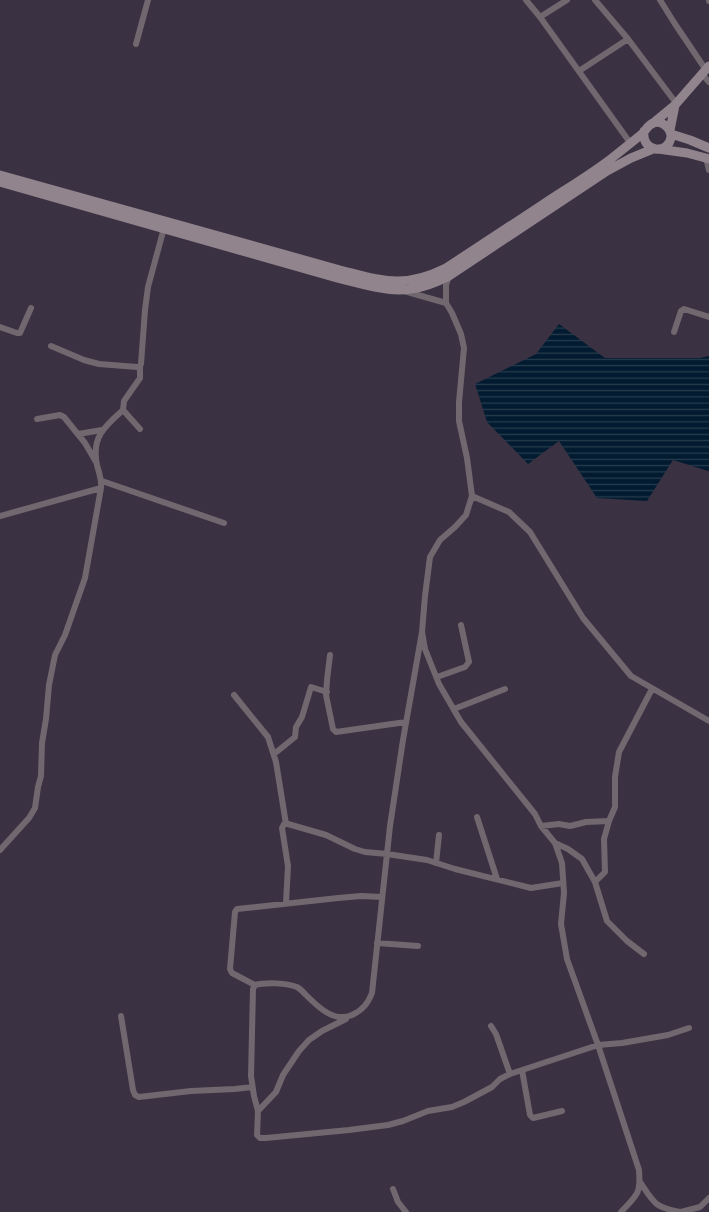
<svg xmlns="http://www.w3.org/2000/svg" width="709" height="1212" viewBox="0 0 709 1212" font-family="'Source Sans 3',sans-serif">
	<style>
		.water { fill: url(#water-rules) }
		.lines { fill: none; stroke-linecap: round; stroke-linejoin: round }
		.street { stroke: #70686e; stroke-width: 6 }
		.secondary { stroke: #91848d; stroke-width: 9 }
	</style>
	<defs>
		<pattern id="water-rules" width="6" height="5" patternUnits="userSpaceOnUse" patternTransform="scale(1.25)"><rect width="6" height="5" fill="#021b30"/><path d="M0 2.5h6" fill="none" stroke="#273c4e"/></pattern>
	</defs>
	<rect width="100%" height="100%" fill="#3a3142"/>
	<!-- water -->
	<path class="water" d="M559 324 605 358H700L709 356V470L708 471 673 460 647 501 597 498 559 441 528 464 487 422 475 384 536 354Z"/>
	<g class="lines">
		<!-- street -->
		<path class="street" d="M526 0 540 17 631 144
			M595 0 628 39 676 103
			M660 0 675 24 706 70
			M709 0V1
			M540 17 567 0
			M136 44 148 0
			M579 71 628 39
			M702 74 709 82
			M706 158 709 170
			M449 276 446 285V303L452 313 461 334 464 348 459 402V421L467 458 472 496 466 515 455 527 440 540 430 557 425 596 422 632 425 649 439 684 461 722 535 814 541 826 555 843 562 863 564 893 561 924 567 959 598 1045 639 1170C641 1194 637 1195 621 1212
			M404 291 446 303
			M0 327 17 333H20L31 308
			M674 332 681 311 684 309 709 317
			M51 346 84 360 99 364 137 367 140 366 141 364 145 310 148 287 164 228
			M123 410 140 429
			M37 419 60 415 64 417 85 443 96 462
			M78 434 102 430
			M102 481 224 523
			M472 496 509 512 530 532 583 618 631 676 709 721
			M0 516 101 488
			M422 632 403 740 390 826 372 993C368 1003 363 1010 352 1015 334 1023 318 1007 306 995 303 992 301 989 297 987 287 983 266 982 255 985L253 989 251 1076 254 1096 258 1111 257 1135 260 1138H266L349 1130 388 1125 403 1121 428 1111 452 1107 464 1102 492 1087 500 1079 510 1074 598 1045 622 1043 668 1035 689 1028
			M330 655 327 680 326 695 333 729 336 732 406 722
			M437 677 465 667 469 662 461 625
			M234 695 268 737 276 762 286 824
			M454 709 505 689
			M274 754 295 737 296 727 302 717 311 687 327 692
			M477 817 497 879
			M541 826 559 824 570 826 586 822 609 821 615 807V777L619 752 652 689
			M555 843 568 849 582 859 595 882 607 921 627 941 644 954
			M0 850 29 818 35 808 38 787 41 776 42 743 46 719 49 685 55 655 65 635 85 578 101 488C102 480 99 473 97 465 91 437 105 426 123 410L124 401 140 378V366
			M436 863 439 835
			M595 882 605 872 604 839 609 821
			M286 903 288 866 282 828 284 824H288L326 835 355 849 365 852 387 854 427 860 455 869 531 888 563 883
			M377 943 418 946
			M255 985 232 973 230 969 235 912 237 909 338 898 361 896 382 897
			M121 1016 133 1090 135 1095 139 1097 191 1091 235 1089 252 1087
			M491 1026 496 1034 510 1074
			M522 1070 530 1115 533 1118 562 1111
			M258 1111 276 1092 283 1075 299 1051 309 1040 322 1031 346 1019
			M640 1182C654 1203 654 1207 680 1212
			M393 1189 398 1202 406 1212
			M681 1212 700 1207 709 1198"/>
		<!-- secondary -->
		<path class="secondary" d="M652 124 675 105 709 66
			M670 130 675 105
			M671 134 690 140 709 148
			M658 149 687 153 709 159
			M0 175 340 270C384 281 403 289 446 268 478 247 510 226 542 205 566 189 590 175 612 158 622 150 632 142 642 134 646 130 648 125 653 123 662 120 671 128 671 137 669 155 641 153 644 131
			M0 182 337 278C382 289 405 299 449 276L607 171 631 158 653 149"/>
	</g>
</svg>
